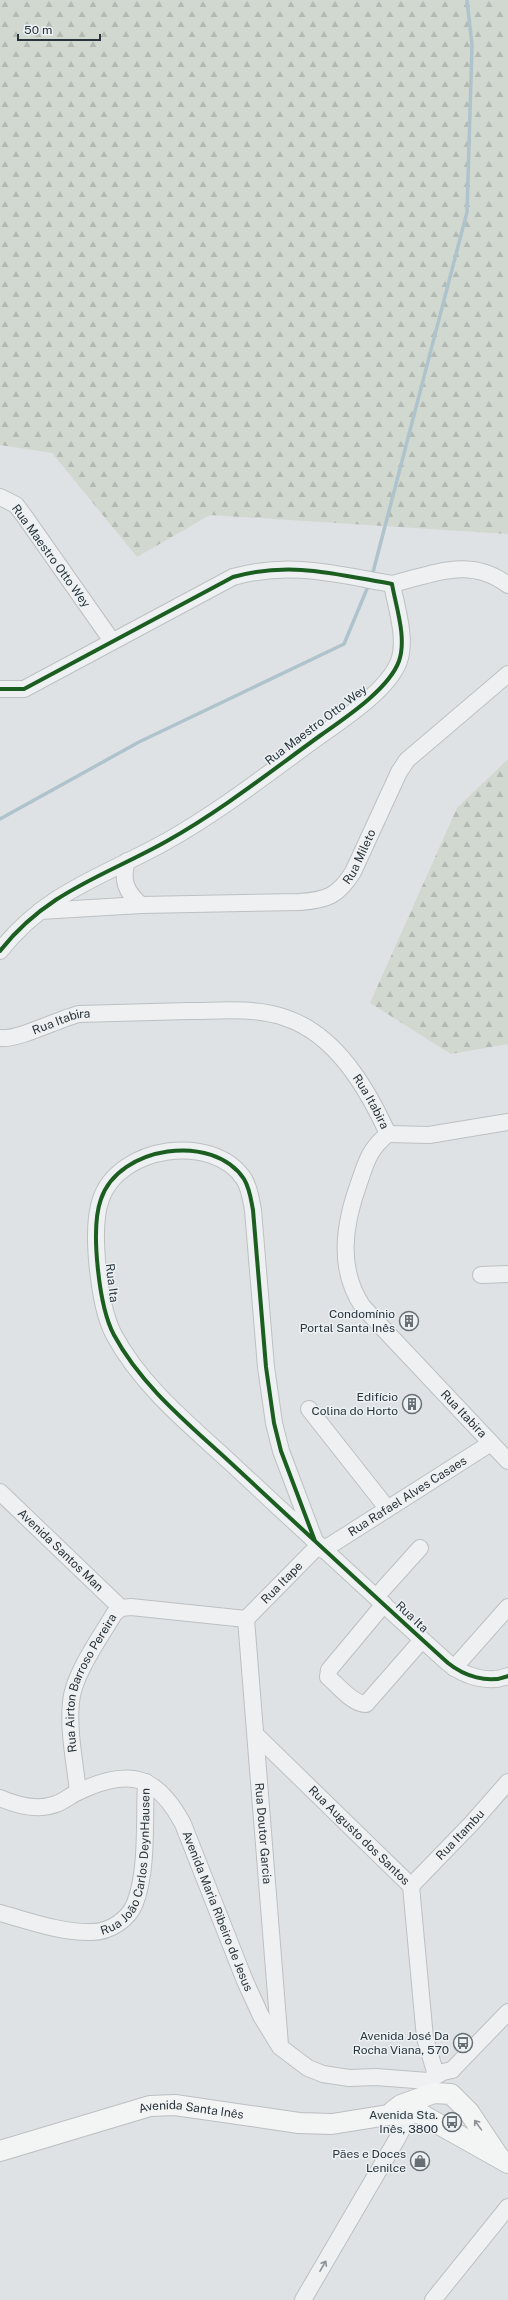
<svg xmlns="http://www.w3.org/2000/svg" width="508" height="2300" viewBox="0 0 508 2300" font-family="'Public Sans',sans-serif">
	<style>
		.forest { fill: url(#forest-firs) }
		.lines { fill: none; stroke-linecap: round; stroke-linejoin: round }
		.stream { stroke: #afc3cd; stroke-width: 3.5 }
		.minor-casing { stroke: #bdc0c2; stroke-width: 18 }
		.major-casing { stroke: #bcbfc1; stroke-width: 22 }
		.minor { stroke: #eef0f1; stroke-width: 16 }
		.major { stroke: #f3f4f4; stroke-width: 20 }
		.cycleway-casing { stroke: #ecf1f4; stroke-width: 6 }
		.cycleway { stroke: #1b5e20; stroke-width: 4 }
		.oneway { stroke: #8e9498 }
		.oneway2 { stroke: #8b9296 }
		.labels { text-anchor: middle; stroke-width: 3; stroke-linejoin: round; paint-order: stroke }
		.street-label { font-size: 12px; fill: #28333b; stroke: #ecf1f4 }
		.poi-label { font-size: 12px; fill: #28333b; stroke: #ecf1f4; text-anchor: end }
	</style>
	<defs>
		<pattern id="forest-firs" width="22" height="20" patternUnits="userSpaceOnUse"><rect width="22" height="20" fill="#d1d8d0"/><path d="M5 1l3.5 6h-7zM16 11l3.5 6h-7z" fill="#b3bab4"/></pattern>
	</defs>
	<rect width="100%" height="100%" fill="#dfe2e4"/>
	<!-- forest -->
	<path class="forest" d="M0 0H508V534L210 515 137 557 52 453 0 445Z
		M508 759V1044L451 1054 370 1003 457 808Z"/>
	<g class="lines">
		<!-- stream -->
		<path class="stream" d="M372 576 467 212 472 45 467 0
			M0 819 139 742 344 644 369 584"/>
		<!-- minor casing -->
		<g class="minor-casing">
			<g id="minor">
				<path d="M0 497 16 505 25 517 112 641"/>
				<path d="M392 584C434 574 470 556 508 585"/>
				<path d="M0 689H24L233 577C290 561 335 574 392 584 396 607 407 638 399 661 389 689 345 718 321 735 271 771 222 810 167 841 105 876 47 891 0 951"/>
				<path d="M127 861C121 880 126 892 141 905"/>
				<path id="s1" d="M40 911 141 905 300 902C327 900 338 896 353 872L399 772 407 760 508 674"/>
				<path id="s2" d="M0 1038C19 1040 58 1019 79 1014 116 1013 152 1012 189 1011 220 1011 256 1007 286 1018 336 1035 367 1088 388 1134"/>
				<path id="s3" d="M388 1134C370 1148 366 1162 359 1183 344 1224 337 1269 363 1307L508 1461"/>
				<path d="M388 1134 429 1135 508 1122"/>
				<path d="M481 1275 508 1274"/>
				<path d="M309 1409 387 1508"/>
				<path id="s4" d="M0 1492 121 1608"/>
				<path d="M315 1541 281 1451 274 1423 266 1367 253 1210C251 1200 250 1189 244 1179 213 1132 119 1146 101 1199 90 1229 99 1307 114 1335 142 1387 190 1425 232 1464 304 1531 376 1598 448 1663 464 1676 488 1684 508 1676"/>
				<path id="s5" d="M323 1550 491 1443"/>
				<path d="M376 1597 420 1548"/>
				<path d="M384 1604 329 1670 328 1677C338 1685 352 1704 366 1704L422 1640"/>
				<path id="s6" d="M246 1619 280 2045"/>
				<path id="s7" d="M246 1619 318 1546"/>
				<path d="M454 1668 508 1607"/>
				<path id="s8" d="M256 1735 411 1886 425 2038 436 2075"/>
				<path id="s9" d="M78 1792C75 1763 68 1731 71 1702 73 1675 100 1638 114 1614L121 1608 131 1607 246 1619"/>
				<path id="s10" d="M0 1798C18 1806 37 1811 56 1804 65 1801 72 1794 80 1791 130 1768 157 1775 183 1824L245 1981 261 2016 280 2047 308 2068 323 2074 349 2078 376 2077 428 2081"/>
				<path id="s11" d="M411 1886 472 1823 508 1782"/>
				<path id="s12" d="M0 1913C29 1921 62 1933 92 1932 110 1932 129 1919 135 1903 148 1870 144 1818 146 1782"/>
				<path d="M452 2070 508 2012"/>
				<path d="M428 2081 443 2072 452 2070"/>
				<path d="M303 2300 397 2139 415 2104"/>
				<path d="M433 2300 508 2207"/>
			</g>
		</g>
		<!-- major casing -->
		<g class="major-casing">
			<g id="major">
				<path d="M393 2111 401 2105 434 2093 451 2094 469 2112 499 2157"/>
				<path id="s13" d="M0 2151 150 2106 175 2105 299 2123 332 2124 388 2115 419 2113 508 2163"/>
			</g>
		</g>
		<!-- minor -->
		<use href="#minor" class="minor"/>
		<!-- major -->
		<use href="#major" class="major"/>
		<!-- cycleway casing -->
		<g class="cycleway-casing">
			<path id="cycleway" d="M0 689H24L233 577C290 561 335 574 392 584 396 607 407 638 399 661 389 689 345 718 321 735 271 771 222 810 167 841 105 876 47 891 0 951
				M315 1541 281 1451 274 1423 266 1367 253 1210C251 1200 250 1189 244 1179 213 1132 119 1146 101 1199 90 1229 99 1307 114 1335 142 1387 190 1425 232 1464 304 1531 376 1598 448 1663 464 1676 488 1684 508 1676"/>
		</g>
		<!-- cycleway -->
		<use href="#cycleway" class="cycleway"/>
	</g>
	<!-- one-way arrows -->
	<defs><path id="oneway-shaft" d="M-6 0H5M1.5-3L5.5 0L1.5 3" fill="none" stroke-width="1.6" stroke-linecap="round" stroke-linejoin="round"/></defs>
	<use class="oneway" href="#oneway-shaft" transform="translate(478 2125) rotate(-126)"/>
	<use class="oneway2" href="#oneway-shaft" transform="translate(323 2266) rotate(-60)"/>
	<!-- icons -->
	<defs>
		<g id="building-ring" transform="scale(1)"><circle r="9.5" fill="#ecf1f4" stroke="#687076" stroke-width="1.5"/><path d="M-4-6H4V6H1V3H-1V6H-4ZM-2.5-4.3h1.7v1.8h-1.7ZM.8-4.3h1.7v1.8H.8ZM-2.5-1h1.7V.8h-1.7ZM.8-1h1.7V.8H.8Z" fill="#687076"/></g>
		<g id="bus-ring" transform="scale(1)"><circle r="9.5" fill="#ecf1f4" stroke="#687076" stroke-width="1.5"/><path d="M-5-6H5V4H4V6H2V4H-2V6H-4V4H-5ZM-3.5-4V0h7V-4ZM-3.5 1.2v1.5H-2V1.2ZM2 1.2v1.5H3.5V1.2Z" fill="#687076"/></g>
		<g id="shop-ring" transform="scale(1)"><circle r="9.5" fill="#ecf1f4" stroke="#687076" stroke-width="1.5"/><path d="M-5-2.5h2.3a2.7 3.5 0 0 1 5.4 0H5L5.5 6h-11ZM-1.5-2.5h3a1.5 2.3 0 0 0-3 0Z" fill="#687076"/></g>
	</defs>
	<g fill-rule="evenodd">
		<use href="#building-ring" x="409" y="1321"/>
		<use href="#building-ring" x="412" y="1404"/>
		<use href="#bus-ring" x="463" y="2043"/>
		<use href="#bus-ring" x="452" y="2122"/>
		<use href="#shop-ring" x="420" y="2161"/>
	</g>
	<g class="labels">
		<!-- street labels -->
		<g class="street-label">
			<text transform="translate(51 556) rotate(54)" y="4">Rua Maestro Otto Wey</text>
			<text transform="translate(316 725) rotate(-37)" y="4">Rua Maestro Otto Wey</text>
			<text dy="4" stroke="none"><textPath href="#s1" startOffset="341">Rua Mileto</textPath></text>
			<text dy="4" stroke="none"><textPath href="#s2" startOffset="64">Rua Itabira</textPath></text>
			<text dy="4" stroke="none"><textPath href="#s2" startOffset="413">Rua Itabira</textPath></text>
			<text transform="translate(112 1283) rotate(83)" y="4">Rua Ita</text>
			<text dy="4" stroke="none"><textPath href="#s3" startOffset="334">Rua Itabira</textPath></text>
			<text dy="4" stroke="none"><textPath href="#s5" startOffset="100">Rua Rafael Alves Casaes</textPath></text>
			<text dy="4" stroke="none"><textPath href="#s4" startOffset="84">Avenida Santos Man</textPath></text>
			<text dy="4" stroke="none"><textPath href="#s7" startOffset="51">Rua Itape</textPath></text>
			<text transform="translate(412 1617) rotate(43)" y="4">Rua Ita</text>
			<text dy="4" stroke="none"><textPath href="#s9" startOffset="114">Rua Airton Barroso Pereira</textPath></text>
			<text dy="4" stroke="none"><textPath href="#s6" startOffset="215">Rua Doutor Garcia</textPath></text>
			<text dy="4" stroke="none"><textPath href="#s11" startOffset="71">Rua Itambu</textPath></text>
			<text dy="4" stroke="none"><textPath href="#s8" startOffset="144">Rua Augusto dos Santos</textPath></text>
			<text dy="4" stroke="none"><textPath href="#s12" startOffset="184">Rua João Carlos DeynHausen</textPath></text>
			<text dy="4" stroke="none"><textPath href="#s10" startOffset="304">Avenida Maria Ribeiro de Jesus</textPath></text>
			<text dy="4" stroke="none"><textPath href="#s13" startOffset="198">Avenida Santa Inês</textPath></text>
		</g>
		<!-- poi labels -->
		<g class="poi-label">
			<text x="395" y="1318">Condomínio<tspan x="395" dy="14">Portal Santa Inês</tspan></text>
			<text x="398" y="1401">Edifício<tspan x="398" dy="14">Colina do Horto</tspan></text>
			<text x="449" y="2040">Avenida José Da<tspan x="449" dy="14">Rocha Viana, 570</tspan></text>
			<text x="438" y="2119">Avenida Sta.<tspan x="438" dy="14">Inês, 3800</tspan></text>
			<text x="406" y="2158">Pães e Doces<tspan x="406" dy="14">Lenilce</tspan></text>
		</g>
	</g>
	<!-- scale -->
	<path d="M18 34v6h82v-6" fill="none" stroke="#28333b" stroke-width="2"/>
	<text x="24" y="34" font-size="12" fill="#28333b" stroke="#ecf1f4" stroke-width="3" paint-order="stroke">50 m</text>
</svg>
